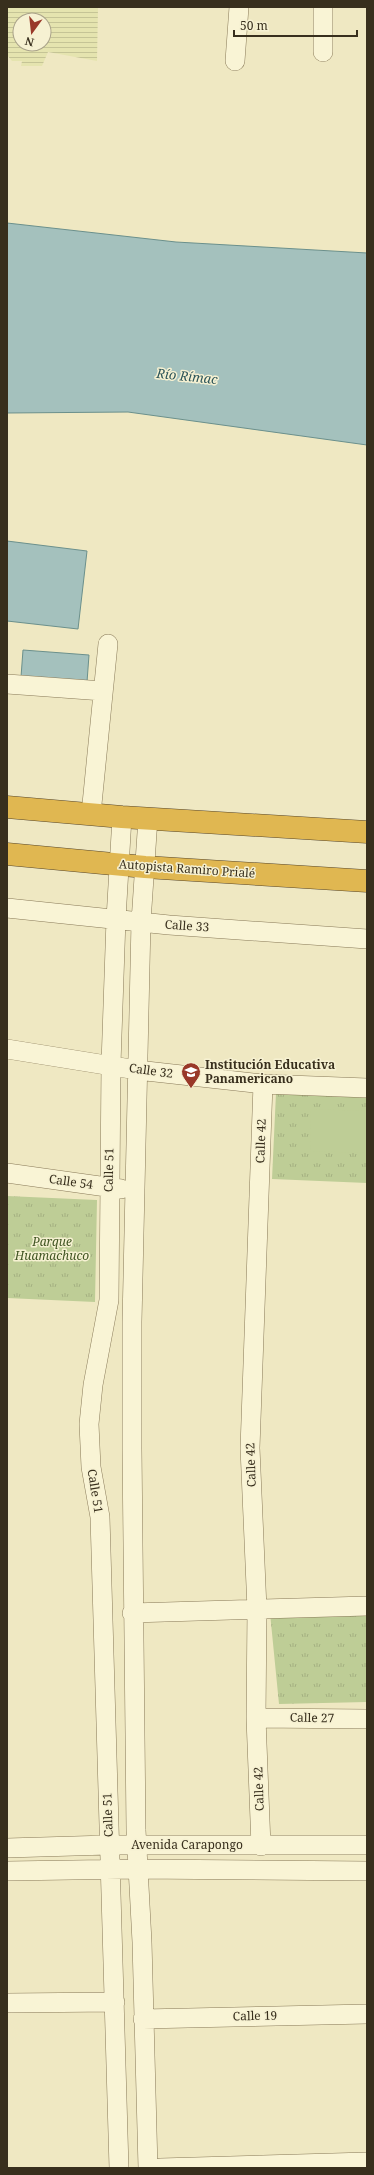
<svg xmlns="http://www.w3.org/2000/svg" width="374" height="2175" viewBox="0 0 374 2175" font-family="'Noto Serif',serif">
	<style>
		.farmland { fill: url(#farmland-rules); fill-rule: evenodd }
		.grass { fill: url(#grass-tufts) }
		.pitch { fill: #becd96 }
		.water { fill: #a4c1bd; stroke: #6b908c }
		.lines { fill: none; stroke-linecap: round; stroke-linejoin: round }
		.minor-casing { stroke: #897a59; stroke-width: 20 }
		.highway-casing { stroke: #57472d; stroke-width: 23 }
		.minor { stroke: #f9f4d5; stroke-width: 19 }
		.highway { stroke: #e0b751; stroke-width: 22 }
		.labels { text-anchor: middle; stroke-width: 3; stroke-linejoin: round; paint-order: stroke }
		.street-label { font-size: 12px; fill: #382f1d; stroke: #f6f1d2 }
		.poi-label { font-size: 12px; font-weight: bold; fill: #382f1d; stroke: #f6f1d2; text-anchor: start }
		.park-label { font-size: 12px; font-style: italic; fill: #415523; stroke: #f6f1d2 }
		.water-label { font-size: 13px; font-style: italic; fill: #2c5559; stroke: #f6f1d2 }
	</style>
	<defs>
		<pattern id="farmland-rules" width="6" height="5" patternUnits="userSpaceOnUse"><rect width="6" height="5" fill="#e5e4af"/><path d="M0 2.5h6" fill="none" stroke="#c5c496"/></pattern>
		<pattern id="grass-tufts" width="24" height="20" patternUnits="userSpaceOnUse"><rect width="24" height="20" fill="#becd96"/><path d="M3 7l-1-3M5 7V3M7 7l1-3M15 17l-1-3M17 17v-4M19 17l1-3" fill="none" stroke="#a4b081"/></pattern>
	</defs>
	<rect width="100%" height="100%" fill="#efe8c2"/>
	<!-- farmland -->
	<path class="farmland" d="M7 7H98L97 61 48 52 42 66H21L22 61H12L7 55ZM20 20H44V44H20Z"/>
	<!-- grass -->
	<path class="grass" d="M276 1093 367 1096V1183L272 1179Z
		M7 1196 97 1200 95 1302 7 1298Z
		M367 1611V1702L279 1704 270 1613Z"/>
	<!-- pitch -->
	<path class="pitch" d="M311 1109 367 1111V1153L310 1151Z"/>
	<!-- water -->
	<path class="water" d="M7 223 176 242 367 253V445L128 412 7 413Z
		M7 541 87 551 78 629 7 621Z
		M23 650 89 655 87 682 21 677Z"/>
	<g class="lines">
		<!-- minor casing -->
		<g class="minor-casing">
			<path id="minor" d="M323 7V52
				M235 61 239 7
				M7 684 103 691
				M91 814 108 644
				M7 908 169 925 367 939
				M7 1049 137 1070 263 1084 367 1088
				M7 1173 121 1189
				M132 1613 367 1606
				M256 1718 367 1719
				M261 1846 256 1718 257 1609 250 1448 263 1084
				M7 1848 108 1845H367
				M7 1871 138 1869 367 1871
				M7 2003 115 2002
				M143 2019 367 2014
				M119 2168 100 1517 91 1467 89 1424 93 1385 109 1300 111 1064 116 919 122 817
				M148 2168 142 1942 136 1830 132 1449V1322L141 922 148 818
				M160 2168 367 2162"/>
		</g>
		<!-- highway casing -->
		<g class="highway-casing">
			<path id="highway" d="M7 807 122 817 367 832
				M7 854 145 867 367 881"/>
		</g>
		<!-- minor -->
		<use href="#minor" class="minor"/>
		<!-- highway -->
		<use href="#highway" class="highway"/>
	</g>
	<!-- icons -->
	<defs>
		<g id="school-pin" transform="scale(1)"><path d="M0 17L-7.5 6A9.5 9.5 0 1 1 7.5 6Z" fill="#993828" stroke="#f6f1d2"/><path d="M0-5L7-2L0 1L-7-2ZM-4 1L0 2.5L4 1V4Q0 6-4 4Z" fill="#fff"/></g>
	</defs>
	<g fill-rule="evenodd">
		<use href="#school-pin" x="191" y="1072"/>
	</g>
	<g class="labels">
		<!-- street labels -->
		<g class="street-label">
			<text transform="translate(187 869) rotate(4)" y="4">Autopista Ramiro Prialé</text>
			<text transform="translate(187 926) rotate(4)" y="4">Calle 33</text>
			<text transform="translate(151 1071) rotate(8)" y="4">Calle 32</text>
			<text transform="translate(261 1141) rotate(-88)" y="4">Calle 42</text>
			<text transform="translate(109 1170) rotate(-89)" y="4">Calle 51</text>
			<text transform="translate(71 1182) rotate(8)" y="4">Calle 54</text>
			<text transform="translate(251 1465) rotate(-92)" y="4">Calle 42</text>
			<text transform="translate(95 1491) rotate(81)" y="4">Calle 51</text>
			<text transform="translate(312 1718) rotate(1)" y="4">Calle 27</text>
			<text transform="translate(259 1789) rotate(-92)" y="4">Calle 42</text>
			<text transform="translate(108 1815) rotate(-92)" y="4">Calle 51</text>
			<text x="187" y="1849">Avenida Carapongo</text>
			<text transform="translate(255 2016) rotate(-1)" y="4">Calle 19</text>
		</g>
		<!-- poi labels -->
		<g class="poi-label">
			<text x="205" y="1069">Institución Educativa<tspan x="205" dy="14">Panamericano</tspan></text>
		</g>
		<!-- park labels -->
		<g class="park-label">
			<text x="52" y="1246">Parque<tspan x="52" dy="14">Huamachuco</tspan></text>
		</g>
		<!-- water labels -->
		<g class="water-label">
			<text transform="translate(187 376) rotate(6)" y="5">Río Rímac</text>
		</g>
	</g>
	<!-- border -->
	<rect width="374" height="2175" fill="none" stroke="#382f1d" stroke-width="16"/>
	<!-- north arrow -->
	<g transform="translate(32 32) rotate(195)"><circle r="19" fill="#f6f1d2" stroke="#aaa38a"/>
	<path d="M0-3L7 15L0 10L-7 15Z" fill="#993828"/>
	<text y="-6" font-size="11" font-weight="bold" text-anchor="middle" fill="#382f1d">N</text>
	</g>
	<!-- scale -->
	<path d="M234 30v6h123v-6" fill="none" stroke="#382f1d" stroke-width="2"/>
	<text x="240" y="30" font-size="12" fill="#382f1d" stroke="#f6f1d2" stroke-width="3" paint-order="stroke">50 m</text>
</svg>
